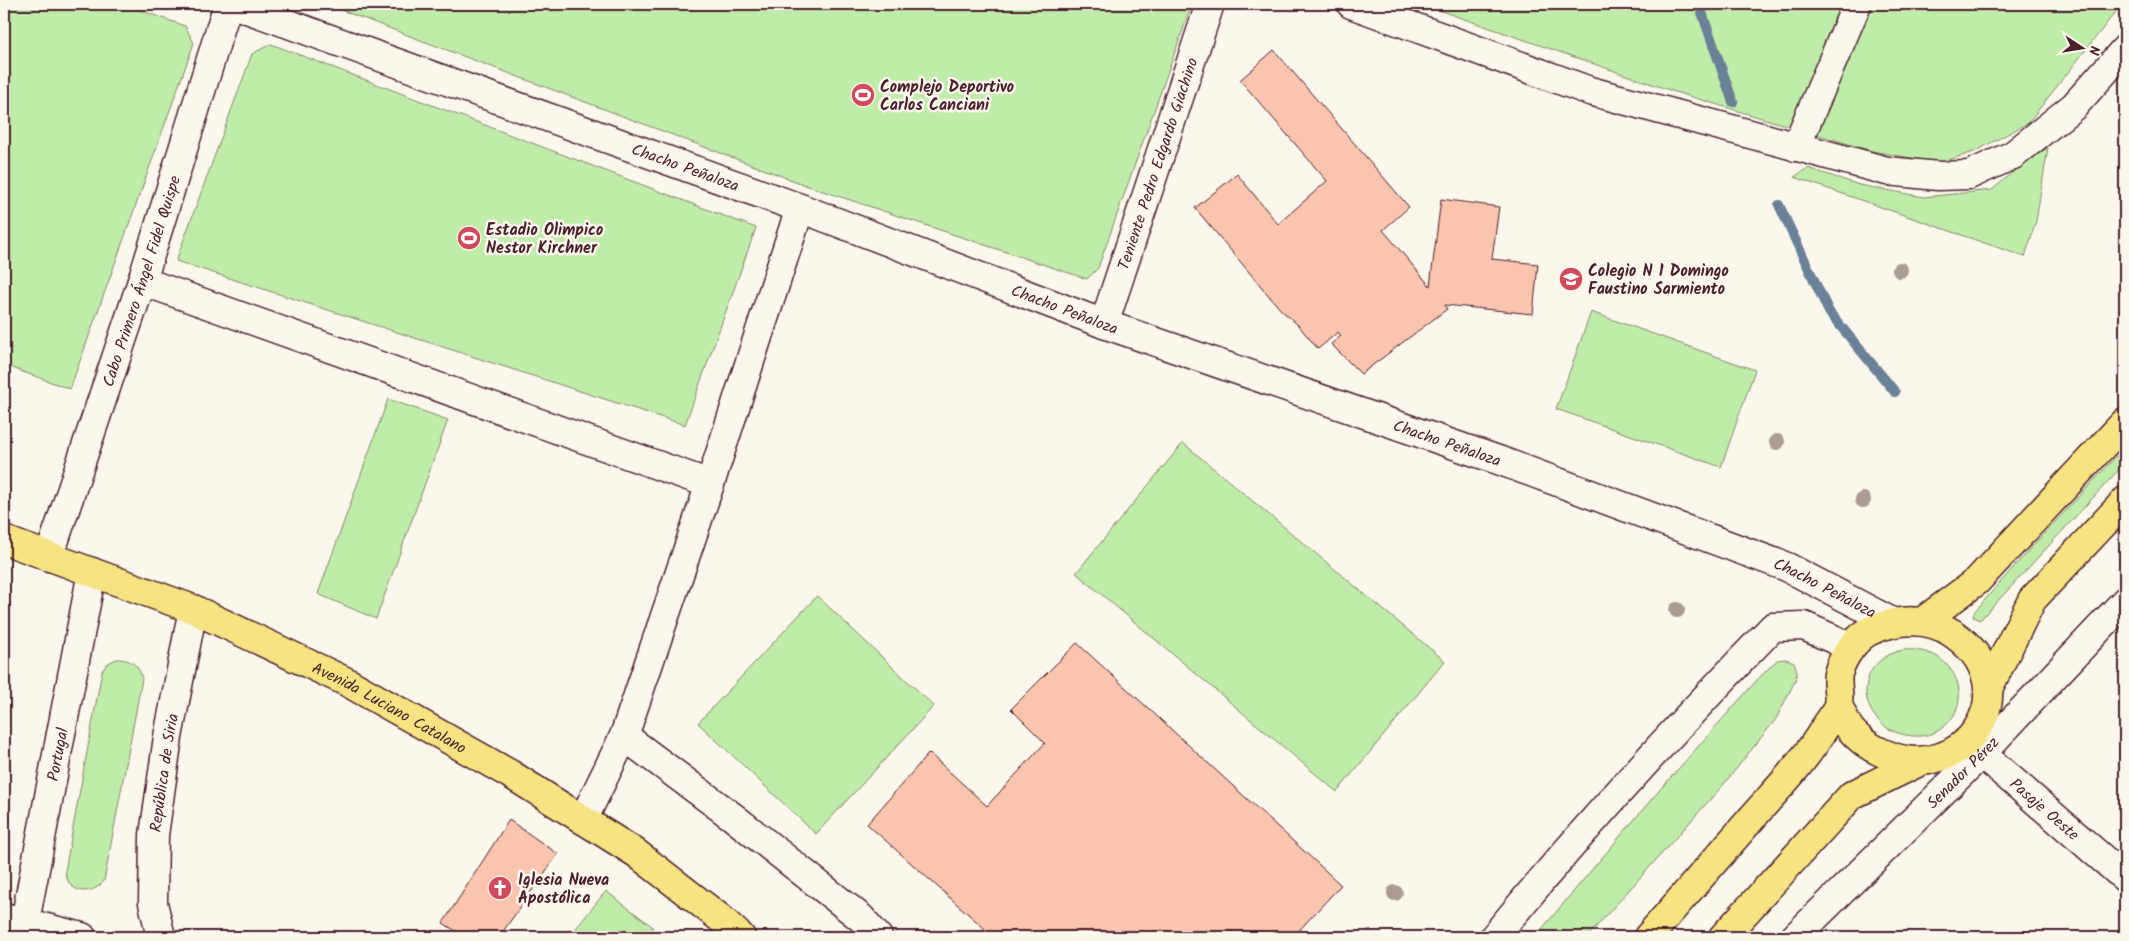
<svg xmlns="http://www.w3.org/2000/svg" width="2129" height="941" viewBox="0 0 2129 941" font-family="Kalam,sans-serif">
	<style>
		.green { fill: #c0eca9; stroke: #85866a }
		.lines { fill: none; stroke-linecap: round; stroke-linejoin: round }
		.stream { stroke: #6a8198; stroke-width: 10 }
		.building { fill: #fbc4ae; stroke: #4a1f2b }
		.minor-casing { stroke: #4a1f2b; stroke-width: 31 }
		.major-casing { stroke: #4a1f2b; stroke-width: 31 }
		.minor { stroke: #fbf7ec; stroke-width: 28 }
		.major { stroke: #f6e381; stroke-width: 28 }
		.tree { fill: #aa9c93 }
		.labels { text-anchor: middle; stroke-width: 5; stroke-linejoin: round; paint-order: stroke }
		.poi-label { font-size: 16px; font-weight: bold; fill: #4a1f2b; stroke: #fbf7ec; text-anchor: start }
		.street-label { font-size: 16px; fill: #4a1f2b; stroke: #fbf7ec }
	</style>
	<rect width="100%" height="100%" fill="#fbf7ec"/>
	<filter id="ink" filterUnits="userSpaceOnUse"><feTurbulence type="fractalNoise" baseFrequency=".02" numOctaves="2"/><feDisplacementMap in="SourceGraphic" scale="10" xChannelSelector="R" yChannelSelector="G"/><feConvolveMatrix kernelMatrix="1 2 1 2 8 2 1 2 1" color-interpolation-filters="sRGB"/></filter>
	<g filter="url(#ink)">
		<!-- green -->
		<path class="green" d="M4 4H123L185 26 194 43 70 389 4 365Z
			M325 4H1192L1098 268 1087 279 808 186Z
			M1421 4H2122L2028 123 1974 152 1939 163 1872 151 1675 92Z
			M271 44 756 228 685 425 176 261 252 54Z
			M2048 148 2036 221 2025 257 1794 177 1808 168 1859 185 1924 197 1992 190 2029 158Z
			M1591 312 1755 370 1721 467 1556 409Z
			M388 399 448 420 376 619 318 594Z
			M1183 443 1445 661 1337 792 1076 573Z
			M2125 447V463L1982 618 1979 620 1973 616 1974 612 2028 551Z
			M817 596 934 706 816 834 698 723Z
			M1918 650C1924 652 1931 653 1936 656 1962 672 1968 705 1945 726 1937 733 1925 737 1914 736 1860 733 1847 666 1899 651 1905 649 1912 650 1918 650Z
			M116 659C130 659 139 664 142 679L104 881C91 897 68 894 65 871L102 671 107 664Z
			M1786 659 1794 662 1797 671 1795 681 1776 719 1724 784 1587 937H1535L1650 801 1757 680 1777 660Z
			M606 891 653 927 644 937H569Z"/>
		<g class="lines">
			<!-- stream -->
			<path class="stream" d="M1699 4 1733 102
				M1779 205 1829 312 1895 392"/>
		</g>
		<!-- building -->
		<path class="building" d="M1274 50 1409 207 1383 230 1430 286 1441 199 1499 207 1492 259 1538 264 1533 314 1445 305 1447 309 1361 374 1331 344 1341 336 1338 332 1318 349 1298 325 1281 310 1195 208 1237 174 1278 224 1327 181 1240 80Z
			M1077 643 1341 885 1293 937H1240L1233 931 1227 937H994L867 824 929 753 987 806 1045 743 1011 709Z
			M509 820 558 854 499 937H465L443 923Z"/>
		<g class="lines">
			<!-- minor casing -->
			<g class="minor-casing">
				<g id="minor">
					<path id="s1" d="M233 4 800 208 1104 324 1501 461 1787 567 1892 622"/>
					<path d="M1351 4 1590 91 1887 171 1938 176 1969 175 2013 155 2074 106 2125 49"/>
					<path d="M1796 147 1857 4"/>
					<path d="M142 281 710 484"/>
					<path id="s2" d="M1104 324 1210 4"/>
					<path id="s3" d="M49 557 142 281 228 4"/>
					<path d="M624 736 733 817 861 918 878 937"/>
					<path id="s4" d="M1968 742 2125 878"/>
					<path d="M583 820 624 736 710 484 800 208"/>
					<path d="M4 917 82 937"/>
					<path id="s5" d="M22 937 92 572"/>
					<path id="s6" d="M161 937 153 903 154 835 168 737 193 609"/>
					<path d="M1494 937C1582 830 1676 727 1773 627L1804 626 1851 647"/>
					<path id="s7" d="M1795 937 1981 754 2125 601"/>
				</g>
			</g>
			<!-- major casing -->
			<g class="major-casing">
				<g id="major">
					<path id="s8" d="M4 540 193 609 347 682 510 774 636 853 720 918 741 937"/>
					<path d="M1923 621 1977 581 2125 422"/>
					<path d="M1989 687 2032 600 2125 501"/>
					<path d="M1648 937C1685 895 1721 853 1758 811 1782 784 1807 758 1825 727 1829 721 1837 712 1838 704 1840 695 1836 683 1838 674 1842 657 1857 636 1872 630 1898 619 1928 617 1952 633 2033 687 1964 790 1883 753 1871 748 1859 740 1850 729 1845 722 1842 713 1838 705"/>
					<path d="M1723 937 1852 795 1921 761"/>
				</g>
			</g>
			<!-- minor -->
			<use href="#minor" class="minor"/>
			<!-- major -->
			<use href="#major" class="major"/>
		</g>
		<!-- trees -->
		<g class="tree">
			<circle cx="1900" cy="270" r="8"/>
			<circle cx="1777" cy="442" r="8"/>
			<circle cx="1863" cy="500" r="8"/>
			<circle cx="1677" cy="610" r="8"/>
			<circle cx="1395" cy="893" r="8"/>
		</g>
	</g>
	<!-- icons -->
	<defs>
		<g id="stadium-disc" transform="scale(1.25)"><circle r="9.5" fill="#d1495b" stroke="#fbf7ec"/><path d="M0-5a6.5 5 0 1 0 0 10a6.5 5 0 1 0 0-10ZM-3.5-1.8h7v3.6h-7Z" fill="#fff"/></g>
		<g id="school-disc" transform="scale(1.25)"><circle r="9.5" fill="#d1495b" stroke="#fbf7ec"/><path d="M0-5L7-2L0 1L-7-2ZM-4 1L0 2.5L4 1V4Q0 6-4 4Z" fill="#fff"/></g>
		<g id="church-disc" transform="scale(1.25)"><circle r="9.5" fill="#d1495b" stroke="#fbf7ec"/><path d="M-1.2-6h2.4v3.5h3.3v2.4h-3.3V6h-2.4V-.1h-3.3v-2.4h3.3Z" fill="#fff"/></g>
	</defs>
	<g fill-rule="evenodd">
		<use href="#stadium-disc" x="863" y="95"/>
		<use href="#stadium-disc" x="469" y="238"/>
		<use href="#school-disc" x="1571" y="279"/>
		<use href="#church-disc" x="500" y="888"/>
	</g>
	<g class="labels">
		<!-- poi labels -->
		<g class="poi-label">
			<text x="880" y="92">Complejo Deportivo<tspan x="880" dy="18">Carlos Canciani</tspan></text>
			<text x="486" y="235">Estadio Olimpico<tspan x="486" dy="18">Nestor Kirchner</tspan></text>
			<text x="1588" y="276">Colegio N 1 Domingo<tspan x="1588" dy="18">Faustino Sarmiento</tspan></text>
			<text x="518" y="885">Iglesia Nueva<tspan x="518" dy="18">Apostólica</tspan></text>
		</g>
		<!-- street labels -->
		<g class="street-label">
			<text dy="6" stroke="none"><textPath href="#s2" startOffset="169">Teniente Pedro Edgardo Giachino</textPath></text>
			<text dy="6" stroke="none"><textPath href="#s1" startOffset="481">Chacho Peñaloza</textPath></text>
			<text dy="6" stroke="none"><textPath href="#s3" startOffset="291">Cabo Primero Ángel Fidel Quispe</textPath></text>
			<text dy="6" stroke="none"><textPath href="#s1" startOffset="886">Chacho Peñaloza</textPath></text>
			<text dy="6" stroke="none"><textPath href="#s1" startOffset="1291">Chacho Peñaloza</textPath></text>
			<text dy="6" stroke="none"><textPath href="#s1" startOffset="1696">Chacho Peñaloza</textPath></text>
			<text dy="6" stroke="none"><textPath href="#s8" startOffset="421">Avenida Luciano Catalano</textPath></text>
			<text dy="6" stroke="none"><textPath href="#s5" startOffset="186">Portugal</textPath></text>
			<text dy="6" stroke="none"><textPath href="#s7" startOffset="235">Senador Pérez</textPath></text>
			<text dy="6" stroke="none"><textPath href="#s6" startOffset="166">República de Siria</textPath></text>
			<text dy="6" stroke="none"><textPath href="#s4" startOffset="102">Pasaje Oeste</textPath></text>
		</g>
	</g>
	<!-- margin -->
	<rect width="2129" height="941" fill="none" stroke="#fbf7ec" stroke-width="20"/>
	<rect x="10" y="10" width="2109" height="921" fill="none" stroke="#4a1f2b" stroke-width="2" filter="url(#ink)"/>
	<!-- north arrow -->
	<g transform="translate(2082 48) rotate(102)" stroke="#fbf7ec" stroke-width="4" paint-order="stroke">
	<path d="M0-4L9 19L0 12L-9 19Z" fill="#4a1f2b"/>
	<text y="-8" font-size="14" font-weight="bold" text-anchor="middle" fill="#4a1f2b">N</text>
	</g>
</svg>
